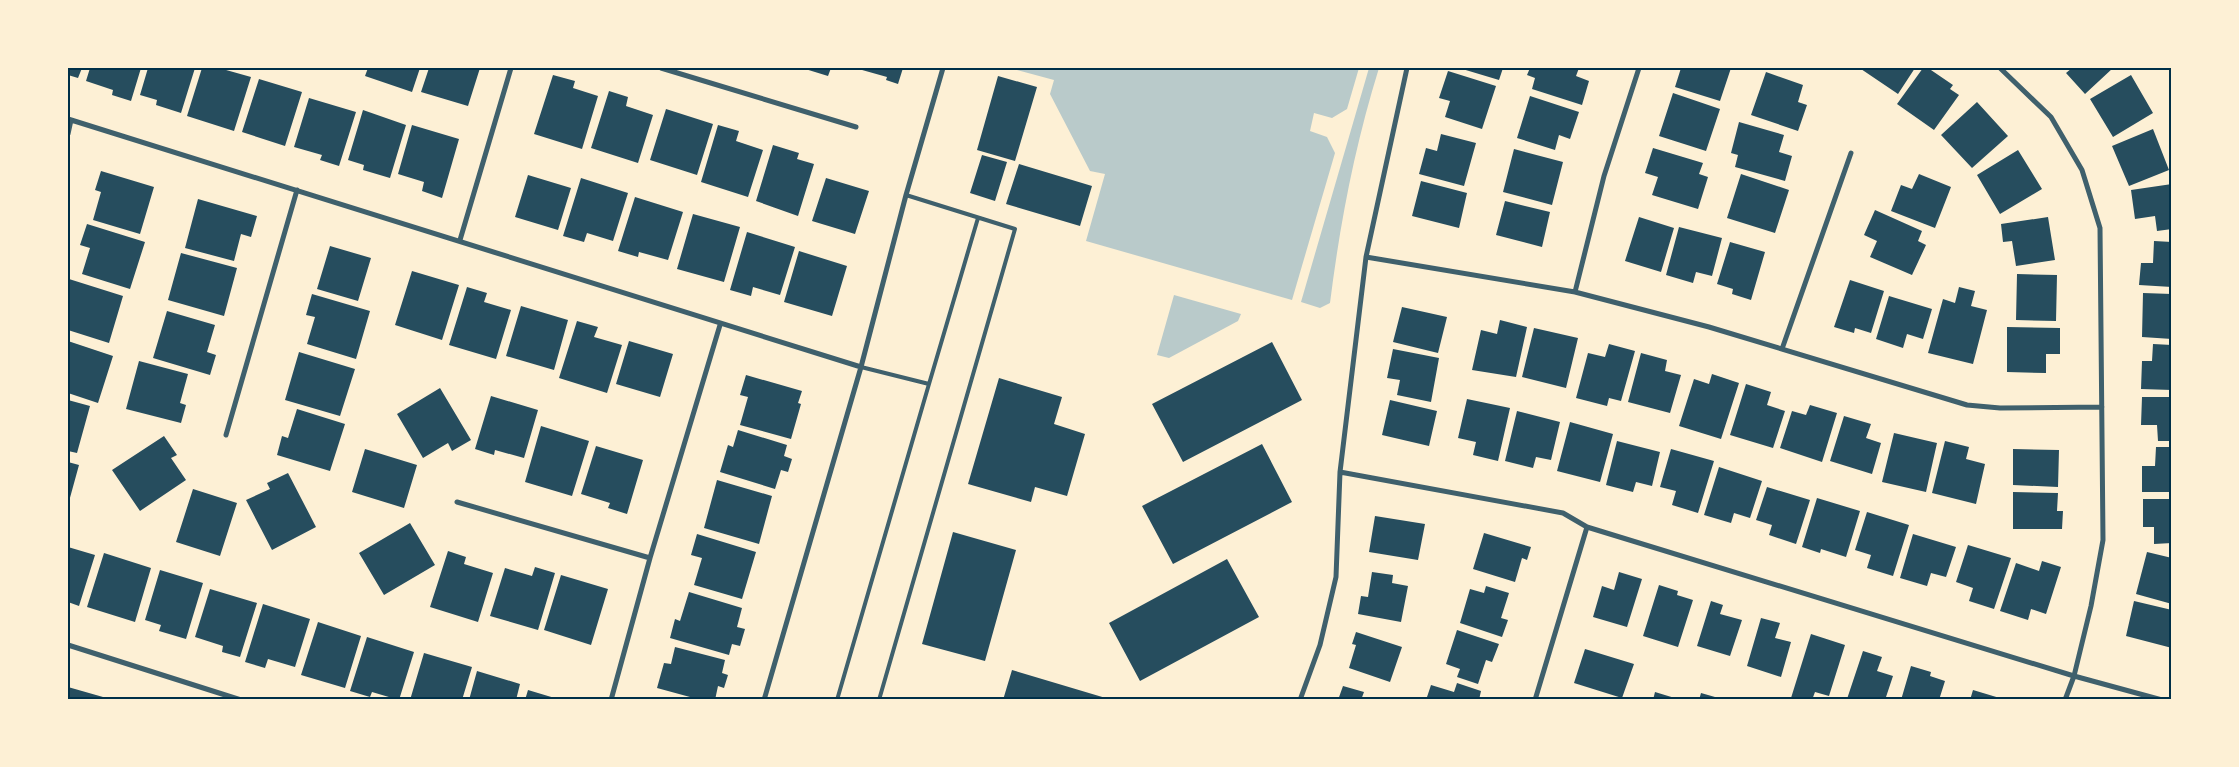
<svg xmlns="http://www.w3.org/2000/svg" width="2239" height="767" viewBox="0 0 2239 767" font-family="'Archivo Narrow',sans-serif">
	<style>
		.green { fill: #b9caca }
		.building { fill: #264d5e }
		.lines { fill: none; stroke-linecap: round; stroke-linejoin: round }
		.service { stroke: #3f606c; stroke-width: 4 }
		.minor { stroke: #3f606c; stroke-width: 5 }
		.neatline { fill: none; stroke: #003049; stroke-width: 2 }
	</style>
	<rect width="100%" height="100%" fill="#fdf0d5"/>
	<!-- green -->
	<path class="green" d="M1010 68H1359L1347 109 1332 118 1314 113 1310 131 1327 137 1335 153 1292 300 1086 241 1105 174 1090 171 1050 94 1054 80Z
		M1369 68H1379C1355 145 1340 223 1330 303L1320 308 1301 302Z
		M1174 295 1241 314 1238 321 1169 358 1157 355Z"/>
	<!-- building -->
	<path class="building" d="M68 68H82L78 78 68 75Z
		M90 68H141L131 101 112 95 113 90 86 81Z
		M148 68H195L181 113 156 105 157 100 140 95Z
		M202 68H219L251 77 234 131 187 116Z
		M368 68H420L412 92 365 76Z
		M429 68H480L468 106 421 92Z
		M802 68H831L828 76Z
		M855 68H903L898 84 886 80 887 77Z
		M1459 68H1503L1499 80Z
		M1530 68H1579L1576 76 1589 81 1582 105 1532 89 1535 78 1527 75Z
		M1681 68H1731L1720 101 1675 87Z
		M1862 68H1915L1898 94 1861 69Z
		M1923 68H1928L1953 85 1950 89 1959 95 1934 130 1897 104Z
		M2072 68H2113L2085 94 2066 73Z
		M1448 71 1496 86 1482 129 1445 117 1450 101 1439 98Z
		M1766 72 1803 85 1798 102 1807 105 1798 131 1751 115Z
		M553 75 575 81 573 88 598 96 582 149 534 134Z
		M2131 75 2153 113 2113 137 2090 99Z
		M998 76 1037 87 1015 161 977 150Z
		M259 79 302 92 285 146 242 132Z
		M609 91 628 97 626 106 653 115 638 163 591 148Z
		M1673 93 1720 109 1706 151 1659 136Z
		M1530 96 1579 112 1570 139 1559 135 1555 150 1517 138Z
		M309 98 356 112 339 166 320 160 322 155 294 147Z
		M1977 102 2008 136 1972 168 1941 135Z
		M666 109 713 124 697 175 650 160Z
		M363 110 406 125 390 178 363 170 364 165 348 160Z
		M1739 122 1784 135 1779 152 1792 156 1785 181 1735 167 1738 155 1731 153Z
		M412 125 459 139 442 198 422 191 424 182 398 174Z
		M718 125 739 131 736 141 763 150 748 197 701 182Z
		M2153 129 2169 170 2129 186 2112 146Z
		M1441 134 1476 143 1464 186 1419 174 1426 148 1437 151Z
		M773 145 799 153 797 159 814 164 798 216 756 201Z
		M1653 148 1703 163 1699 174 1708 177 1698 209 1652 195 1658 177 1645 173Z
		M1514 149 1563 162 1552 205 1503 192Z
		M2018 150 2042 189 2000 214 1977 175Z
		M982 155 1007 162 995 201 970 193Z
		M1019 164 1092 186 1080 226 1006 204Z
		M101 171 154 187 140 234 93 220 101 192 95 190Z
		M1741 174 1789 190 1775 233 1727 218Z
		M1919 174 1951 187 1935 228 1891 211 1901 185 1912 189Z
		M528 175 571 188 558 230 515 217Z
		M581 178 628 193 613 241 587 233 584 242 563 236Z
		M826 178 869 191 855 234 812 221Z
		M1421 181 1467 193 1459 228 1412 216Z
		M2172 184V229L2157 231 2155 216 2135 219 2131 190Z
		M635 197 683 212 668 260 639 252 638 257 618 251Z
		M198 199 257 216 251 237 241 234 234 261 185 248Z
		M1505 201 1550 212 1542 247 1496 235Z
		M1875 210 1922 231 1918 241 1926 245 1912 275 1870 257 1877 241 1864 235Z
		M693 214 740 227 724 282 677 269Z
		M1639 217 1674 228 1661 272 1625 261Z
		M2048 217 2055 260 2016 266 2012 241 2003 242 2001 224Z
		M87 224 145 242 130 289 82 274 90 248 80 245Z
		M1679 227 1722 238 1712 276 1696 272 1693 283 1666 275Z
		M747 232 795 247 780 295 753 287 751 296 730 290Z
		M2154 241 2172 242V287L2139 285 2141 263H2153Z
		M1730 242 1765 252 1751 300 1732 294 1733 289 1717 284Z
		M330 246 371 258 358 301 317 289Z
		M799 251 847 266 832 316 784 302Z
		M181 253 237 268 224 316 168 300Z
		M412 271 459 285 442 340 395 325Z
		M2017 274 2057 275 2056 321 2016 320Z
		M69 279 123 296 109 343 68 330Z
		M1850 280 1884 291 1871 333 1855 328 1854 333 1834 327Z
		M467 287 487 293 484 302 511 310 496 359 449 345Z
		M1959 287 1975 291 1971 306 1987 310 1973 364 1928 353 1943 299 1955 303Z
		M2143 293 2172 294V339L2142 337Z
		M312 294 370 311 356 359 307 344 315 317 306 315Z
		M1889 296 1932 309 1923 339 1907 334 1903 348 1876 339Z
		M521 306 568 320 554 370 506 356Z
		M1402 307 1447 317 1438 353 1393 342Z
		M167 311 215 325 207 352 216 355 210 375 153 358Z
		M1500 320 1527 327 1516 377 1472 370 1481 330 1497 334Z
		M577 321 598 327 594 337 622 345 607 393 559 378Z
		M2007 327 2060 328V354H2046V373L2007 372Z
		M1534 328 1578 338 1566 388 1522 377Z
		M68 341 113 356 98 403 68 393Z
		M629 341 673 354 660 397 616 384Z
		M1272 342 1302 400 1183 462 1152 404Z
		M1609 344 1635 351 1621 401 1609 398 1607 406 1576 398 1588 353 1605 357Z
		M2153 344 2172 345V390L2141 389 2142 361H2152Z
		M1393 349 1439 358 1431 402 1397 395 1400 380 1387 378Z
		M299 352 355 369 340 416 285 400Z
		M1641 353 1667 360 1665 371 1681 375 1670 413 1628 402Z
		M139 361 188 374 180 403 186 405 181 423 126 409Z
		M1712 374 1739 383 1721 439 1679 426 1694 379 1709 384Z
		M746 375 802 391 798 403 801 404 791 439 740 425 748 397 740 395Z
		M999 378 1062 397 1054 424 1085 434 1067 496 1035 487 1031 502 968 484Z
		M1746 384 1771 392 1767 405 1785 411 1773 448 1730 435Z
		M440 388 471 440 452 451 448 443 423 458 397 414Z
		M491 396 538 410 524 458 495 450 494 455 475 449Z
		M2142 397H2172V441H2158L2157 425H2141Z
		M1467 399 1510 408 1498 461 1473 455 1476 442 1458 438Z
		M68 400 90 406 77 453 68 451Z
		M1390 400 1437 411 1429 446 1382 435Z
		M1810 405 1837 413 1822 462 1780 448 1792 411 1806 415Z
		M297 409 345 424 330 471 277 455 282 436 288 438Z
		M1517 411 1560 422 1551 460 1536 457 1533 468 1505 461Z
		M1844 416 1871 424 1866 438 1881 443 1872 474 1830 461Z
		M1570 422 1613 434 1600 482 1557 471Z
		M541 426 589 441 572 496 525 482Z
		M738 430 787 445 784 456 792 459 788 472 781 470 775 489 720 472 728 445 733 447Z
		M1894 433 1937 443 1926 492 1882 482Z
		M164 436 177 455 171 458 186 480 140 511 112 470Z
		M1617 441 1660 452 1652 486 1636 482 1633 492 1606 485Z
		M1945 441 1969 447 1966 459 1985 464 1976 504 1932 493Z
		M1262 444 1292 502 1173 564 1142 506Z
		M596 446 643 460 627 514 608 508 610 503 581 494Z
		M2156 447H2172V492H2142V466H2155Z
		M365 449 417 465 404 508 352 492Z
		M1671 449 1714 461 1698 513 1672 505 1676 491 1660 487Z
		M2013 449 2059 450 2058 487 2013 485Z
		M68 462 79 465 68 505Z
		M1719 467 1762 481 1750 518 1734 513 1731 523 1704 515Z
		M288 473 316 527 272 550 246 500 270 489 267 483Z
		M717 480 772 496 759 544 704 528Z
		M1767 487 1810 500 1796 544 1769 535 1772 525 1756 520Z
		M193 489 237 503 220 556 176 542Z
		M2013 492 2058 493 2057 511H2063L2062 529H2013Z
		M1817 498 1860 511 1846 557 1821 549 1820 553 1802 547Z
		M2143 499H2172V543L2154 544V527H2143Z
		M1867 512 1909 525 1893 576 1867 568 1871 555 1855 550Z
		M1375 516 1425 524 1418 560 1369 552Z
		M410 523 435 565 384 595 359 553Z
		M953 532 1016 550 985 661 922 644Z
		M1484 533 1531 547 1527 560 1522 558 1515 582 1473 569Z
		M697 534 756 552 742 599 694 585 702 558 691 555Z
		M1913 534 1956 547 1946 577 1931 573 1927 586 1900 578Z
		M1968 545 2011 558 1994 609 1969 601 1973 588 1956 582Z
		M68 547 95 555 79 606 68 602Z
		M448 551 466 557 464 564 493 573 478 622 430 607Z
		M2147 552 2172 558V604L2136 594Z
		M104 553 151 568 135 622 87 607Z
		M1227 559 1259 617 1140 681 1109 623Z
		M2042 561 2061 567 2046 614 2031 609 2028 620 2000 611 2016 563 2039 571Z
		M535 567 555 573 538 630 490 616 505 568 532 576Z
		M160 570 203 583 186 639 159 631 161 625 145 620Z
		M1372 572 1393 575 1392 583 1408 586 1401 622 1358 614 1361 596 1368 597Z
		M1619 572 1642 579 1627 627 1593 617 1602 586 1614 590Z
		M561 575 608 589 591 645 544 630Z
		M1659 585 1678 591 1677 595 1693 600 1678 647 1643 636Z
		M1486 586 1509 593 1501 618 1508 620 1502 637 1460 623 1470 589 1484 593Z
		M210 589 257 603 240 657 222 652 223 646 195 637Z
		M689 592 742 608 737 627 745 629 740 646 732 644 729 655 670 638 675 619 680 621Z
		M1711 601 1723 605 1720 614 1742 620 1730 656 1697 646Z
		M2134 601 2172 610V648L2126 636Z
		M263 604 310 619 295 667 268 659 265 668 245 662Z
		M1761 618 1780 623 1775 638 1791 642 1781 677 1747 666Z
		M318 622 361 636 345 688 301 675Z
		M1457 630 1499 644 1492 662 1486 660 1478 684 1457 677 1460 669 1446 664Z
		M1356 632 1402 647 1390 682 1349 668 1356 645 1352 644Z
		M1811 634 1845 645 1829 696 1815 692 1812 700H1797L1791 698Z
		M367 637 414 652 399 700 372 692 370 697 350 691Z
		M675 647 725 660 722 673 728 675 724 688 718 686 715 700H701L657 688 664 663 671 664Z
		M1585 649 1634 664 1622 698 1574 683Z
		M1863 651 1882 657 1877 671 1893 676 1885 700 1847 699Z
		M424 653 472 667 462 700H410Z
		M1911 666 1931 672 1930 676 1945 681 1939 700H1901Z
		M1012 670 1109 699V700H1003Z
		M477 671 520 684 516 700H469Z
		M1457 683 1481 691 1479 700H1426L1431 685 1454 692Z
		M1343 686 1364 692 1361 700H1338Z
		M68 687 103 697V700H68Z
		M528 690 558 699V700H525Z
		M1973 690 2003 699V700H1970Z
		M1655 692 1678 699V700H1653Z
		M1701 693 1722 699V700H1699Z"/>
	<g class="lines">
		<!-- service -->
		<path class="service" d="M929 384 978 218
			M837 700 929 384 861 367
			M879 700 1015 229 906 195"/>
		<!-- minor -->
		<path class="minor" d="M661 68 856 127
			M2000 68 2051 117 2082 170 2100 228 2103 540 2091 606 2074 676 2065 700
			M68 119 861 367
			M68 134 71 120
			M460 240 511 68
			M1366 257 1575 292 1709 327 1967 405 2000 408 2102 407
			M1575 292 1604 176 1639 68
			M1782 349 1851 153
			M226 435 297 190
			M1340 472 1563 513 1587 527 2074 676 2162 700
			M457 502 650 558
			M68 645 241 700
			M611 700 650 558 720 325
			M764 700 861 367 906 195 943 68
			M1300 700 1320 645 1336 577 1340 472 1366 257 1407 68
			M1535 700 1587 527"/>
	</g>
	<!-- border -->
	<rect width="2239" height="767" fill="none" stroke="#fdf0d5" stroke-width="138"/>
	<rect x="69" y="69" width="2101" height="629" class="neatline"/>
</svg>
